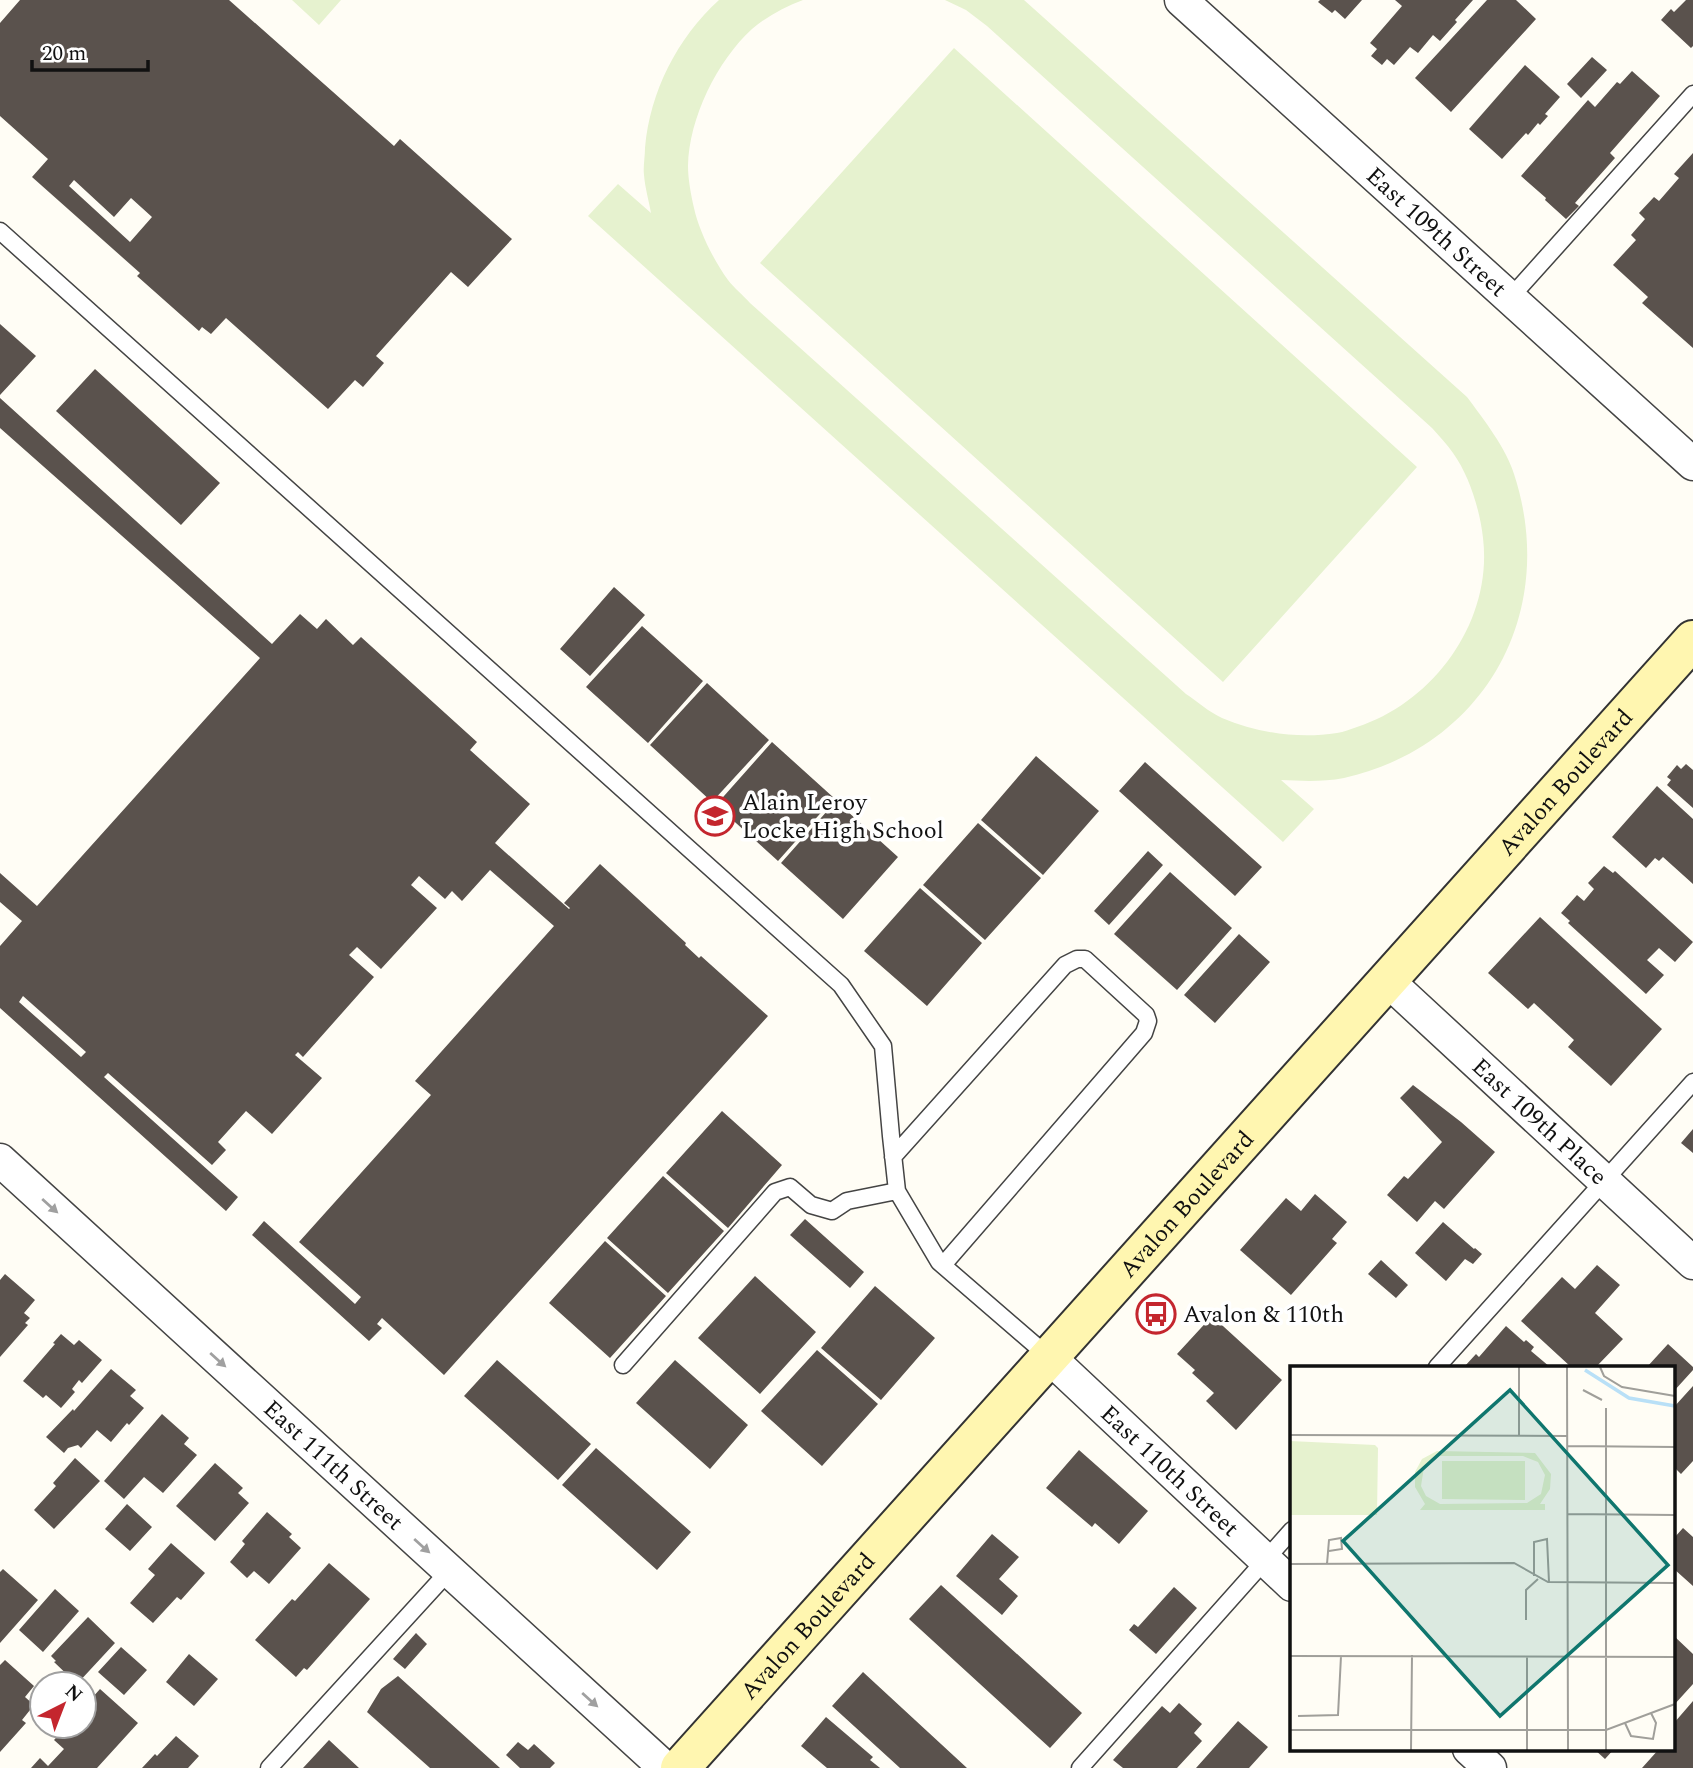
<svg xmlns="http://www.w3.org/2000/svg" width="1693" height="1768" viewBox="0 0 1693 1768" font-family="Spectral,serif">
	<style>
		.pitch { fill: #e6f2cf }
		.building { fill: #5a524d; fill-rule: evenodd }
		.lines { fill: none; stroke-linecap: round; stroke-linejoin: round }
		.lane-casing { stroke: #444; stroke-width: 19 }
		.street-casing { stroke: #444; stroke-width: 35 }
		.secondary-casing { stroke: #333; stroke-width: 42 }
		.lane { stroke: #fff; stroke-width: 16 }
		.street { stroke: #fff; stroke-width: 32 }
		.secondary { stroke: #fff6b0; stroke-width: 38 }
		.oneway { fill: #a0a0a0 }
		.labels { text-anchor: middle; stroke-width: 7; stroke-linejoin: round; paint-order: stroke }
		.street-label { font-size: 24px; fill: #111; stroke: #fff }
		.poi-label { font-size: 24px; fill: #111; stroke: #fff; text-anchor: start }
		.inset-river { fill: none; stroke: #b9e0f7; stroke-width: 3.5 }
		.inset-road { fill: none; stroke: #a09f9a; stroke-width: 2 }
		.view { fill: #0f766e; fill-opacity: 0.15; stroke: #0f766e; stroke-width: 3.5 }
		.inset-edge { fill: none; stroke: #111; stroke-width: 3.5 }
	</style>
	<rect width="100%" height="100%" fill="#fffdf5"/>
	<!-- pitch -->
	<path class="pitch" d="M292 0H341L319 25Z
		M719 0H803C785 7 767 16 752 29 717 61 689 118 688 166 688 179 691 195 694 208 699 231 714 261 728 280 734 288 743 295 750 303L1186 694C1198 702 1209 712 1222 718 1258 733 1298 739 1337 733 1344 732 1350 729 1357 727 1434 702 1493 621 1483 538 1480 510 1469 475 1453 453 1447 444 1439 436 1432 428L987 26 966 10 945 0H1024L1467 397C1484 420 1506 448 1514 474 1559 611 1486 746 1344 778 1323 782 1302 781 1281 780L1314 809 1283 842 588 216 618 184 651 213C649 201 645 188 644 175 643 167 645 157 645 148 650 92 677 38 719 0Z
		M954 48 1417 467 1223 682 760 263Z"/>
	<!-- building -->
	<path class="building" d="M20 0H229L394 146 400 139 512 239 468 287 451 272 376 356 384 363 363 387 355 380 328 409 226 318 211 334 202 327 199 331 137 276 140 273 32 177 48 159 0 116V23ZM74 180 114 217 131 198 152 217 130 242 69 186Z
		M1320 0H1362L1345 19 1335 10 1332 13 1318 2Z
		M1395 0H1473L1455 20 1457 22 1440 41 1433 35 1418 53 1410 47 1394 65 1387 59 1382 65 1371 56 1377 49 1370 43 1402 6Z
		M1487 0H1516L1536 19 1451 112 1415 78Z
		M1686 0H1693V46L1691 48 1661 20 1671 9 1674 12Z
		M1592 57 1607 70 1581 98 1567 84Z
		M1525 65 1560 97 1545 114 1548 116 1540 125 1538 123 1528 135 1526 133 1502 159 1469 129Z
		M1632 71 1660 96 1610 153 1615 158 1575 203 1579 206 1566 219 1545 200 1546 198 1521 176 1588 100 1595 107 1617 82 1620 84Z
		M1693 153V348L1642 303 1648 297 1613 265 1636 240 1631 235 1645 219 1639 213 1654 197 1659 201 1679 178 1674 174Z
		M0 324 36 356 0 395Z
		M95 369 220 483 181 525 56 411Z
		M0 398 272 644 300 614 317 629 326 619 353 645 361 637 477 742 470 750 530 804 495 843 569 909 570 908 564 903 600 864 686 943 685 945 699 958 701 956 768 1016 444 1375 382 1318 377 1324 382 1328 369 1341 252 1235 264 1221 355 1304 361 1297 299 1242 431 1095 415 1081 554 926 490 870 462 901 452 891 445 899 419 876 411 885 437 908 381 969 357 947 349 955 374 977 303 1057 298 1052 295 1055 322 1078 272 1134 246 1111 218 1142 226 1150 212 1165 108 1073 104 1077 238 1197 226 1211 0 1008V946L22 921 0 902V873L37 906 260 658 0 428ZM23 996 86 1052 81 1057 19 1002Z
		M614 587 645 615 590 676 560 649Z
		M642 626 703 681 648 743 586 687Z
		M707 683 769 740 712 802 650 745Z
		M772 742 834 798 778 861 716 805Z
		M1036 756 1099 811 1043 875 981 820Z
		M1145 762 1262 867 1235 896 1119 791Z
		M1686 764 1693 770V808L1667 785 1671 780 1667 777 1677 765 1681 769Z
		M1657 786 1693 819V884L1663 857 1659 861 1655 858 1646 868 1612 837Z
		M836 801 898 857 843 919 781 863Z
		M978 823 1041 878 985 940 923 885Z
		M1148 851 1163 865 1109 925 1094 911Z
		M1604 866 1613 873 1615 871 1693 942 1675 962 1659 948 1647 960 1664 975 1646 994 1568 923 1570 921 1561 913 1577 895 1584 901 1594 889 1588 883Z
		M1170 872 1232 928 1177 990 1114 934Z
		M920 888 982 943 927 1006 864 951Z
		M1540 917 1662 1029 1611 1086 1568 1047 1574 1040 1534 1003 1528 1009 1488 973Z
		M1239 934 1270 962 1215 1023 1184 995Z
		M1413 1085 1461 1122 1495 1152 1444 1209 1435 1201 1417 1222 1387 1195 1404 1176 1408 1179 1442 1142 1400 1098Z
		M722 1111 782 1165 728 1228 666 1173Z
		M1693 1129V1153L1681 1143Z
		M663 1176 724 1231 668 1293 607 1238Z
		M1315 1194 1347 1222 1332 1239 1337 1243 1291 1295 1240 1250 1286 1198 1301 1211Z
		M805 1219 864 1272 850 1288 790 1235Z
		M1443 1222 1474 1249 1475 1248 1482 1254 1473 1264 1465 1259 1446 1281 1415 1253Z
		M605 1241 666 1296 610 1358 549 1303Z
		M1381 1260 1408 1285 1396 1298 1368 1274Z
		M1597 1265 1620 1285 1595 1313 1623 1339 1596 1367H1571L1521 1321 1562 1277 1575 1289Z
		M5 1274 35 1300 24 1313 30 1318 25 1323 28 1325 0 1357V1280Z
		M755 1276 816 1332 760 1394 698 1338Z
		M875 1286 935 1338 881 1400 821 1348Z
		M1212 1316 1282 1380 1236 1430 1206 1401 1214 1393 1192 1373 1195 1370 1177 1354Z
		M1506 1326 1524 1342 1526 1340 1534 1347 1531 1351 1550 1367H1464L1476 1354 1479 1357Z
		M61 1334 74 1345 79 1340 102 1360 82 1383 79 1380 72 1389 75 1392 61 1408 46 1395 43 1398 23 1381 55 1344 53 1343Z
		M1668 1344 1693 1367V1370L1674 1391V1367H1647Z
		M817 1350 878 1404 822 1466 761 1411Z
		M497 1360 591 1444 558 1480 464 1396Z
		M675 1360 748 1425 710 1469 636 1403Z
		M111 1369 136 1390 130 1396 144 1408 129 1425 127 1423 111 1442 97 1430 81 1448 78 1445 68 1448 64 1453 46 1437 73 1409 74 1411Z
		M1693 1386V1461L1681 1474 1674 1467V1407Z
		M162 1414 189 1438 184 1444 197 1455 163 1493 144 1477 124 1499 104 1481Z
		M596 1448 691 1532 657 1570 562 1485Z
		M1079 1450 1148 1511 1119 1544 1095 1523 1092 1527 1046 1488Z
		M75 1458 100 1481 54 1529 34 1510 56 1486 53 1483Z
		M215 1463 243 1488 238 1493 249 1503 215 1541 176 1506Z
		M127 1504 152 1527 130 1551 105 1529Z
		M267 1512 292 1534 289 1537 301 1548 269 1584 254 1571 247 1578 230 1562 245 1544 242 1541Z
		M1683 1528 1693 1537V1586L1674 1569V1538Z
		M992 1534 1019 1557 999 1579 1018 1596 1002 1615 956 1576Z
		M171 1543 205 1573 181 1600 177 1597 153 1623 130 1603 155 1575 148 1569Z
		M329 1563 370 1599 307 1670 304 1668 296 1677 255 1640 292 1599 295 1601Z
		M3 1569 38 1600 0 1643V1572Z
		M941 1585 1082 1713 1050 1748 909 1619Z
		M1174 1587 1197 1608 1156 1654 1129 1630 1134 1624 1138 1627Z
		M55 1589 79 1611 43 1652 19 1630Z
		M88 1617 115 1643 77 1684 54 1662 56 1661 51 1656Z
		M416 1633 427 1644 405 1669 393 1659Z
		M1674 1636 1693 1654V1684L1674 1705Z
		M121 1647 147 1670 124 1695 98 1672Z
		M189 1654 218 1679 194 1706 166 1682Z
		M5 1660 34 1686 25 1697 34 1705 22 1720 26 1723 0 1752V1665Z
		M863 1672 967 1768H900L832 1706Z
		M398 1676 500 1768H430L367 1712 381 1689Z
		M100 1689 138 1723 97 1768H31L40 1758 48 1766 64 1749 54 1740 67 1726H84V1707Z
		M1693 1701V1768H1642L1659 1749H1674V1723Z
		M1179 1703 1202 1724 1194 1733 1202 1741 1177 1768H1123L1113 1760 1162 1706 1170 1713Z
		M826 1717 873 1757 870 1760 880 1768H827L801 1746Z
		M1238 1721 1268 1747 1249 1768H1196Z
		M176 1736 199 1756 188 1768H142L155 1754 157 1756Z
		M329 1740 359 1768H303Z
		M518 1742 528 1750 534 1744 555 1763 550 1768H520L506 1755Z
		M1594 1749H1614L1605 1759Z"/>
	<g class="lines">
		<!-- lane casing -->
		<g class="lane-casing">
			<path id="lane" d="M0 231 841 985 883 1046 891 1136 897 1191 939 1262 1049 1357
				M1510 298 1693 94
				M893 1157 1065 965 1077 959H1085L1146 1015 1148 1021 1144 1033 943 1265
				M623 1365 775 1192 790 1187 811 1205 832 1211 847 1201 897 1191
				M1437 1367 1693 1082
				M269 1768 449 1571
				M1080 1768 1292 1530"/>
		</g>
		<!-- street casing -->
		<g class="street-casing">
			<g id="street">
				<path id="s1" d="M1181 0 1693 464"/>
				<path id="s2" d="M1387 980 1693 1263"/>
				<path id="s3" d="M0 1160 665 1768"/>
				<path id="s4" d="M1049 1357 1292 1585"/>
				<path d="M1469 1749 1490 1768"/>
			</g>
		</g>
		<!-- secondary casing -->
		<g class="secondary-casing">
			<g id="secondary">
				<path id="s5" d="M680 1768 1693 640"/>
			</g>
		</g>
		<!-- lane -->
		<use href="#lane" class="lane"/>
		<!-- street -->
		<use href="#street" class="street"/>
		<!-- secondary -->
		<use href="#secondary" class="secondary"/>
	</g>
	<!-- one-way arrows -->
	<defs><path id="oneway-solid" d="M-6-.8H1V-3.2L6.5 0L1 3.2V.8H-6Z" transform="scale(1.75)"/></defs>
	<g class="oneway">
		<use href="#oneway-solid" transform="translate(50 1206) rotate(42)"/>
		<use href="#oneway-solid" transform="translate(218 1360) rotate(42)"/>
		<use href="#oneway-solid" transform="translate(422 1546) rotate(42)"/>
		<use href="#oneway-solid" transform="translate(590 1700) rotate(42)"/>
	</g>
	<!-- icons -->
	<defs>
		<g id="school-ring" transform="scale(2.0125)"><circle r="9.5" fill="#fff" stroke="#c4262e" stroke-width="1.5"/><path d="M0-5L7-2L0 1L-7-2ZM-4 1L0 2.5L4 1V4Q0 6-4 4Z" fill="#c4262e"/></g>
		<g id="bus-ring" transform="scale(2.0125)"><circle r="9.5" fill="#fff" stroke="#c4262e" stroke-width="1.5"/><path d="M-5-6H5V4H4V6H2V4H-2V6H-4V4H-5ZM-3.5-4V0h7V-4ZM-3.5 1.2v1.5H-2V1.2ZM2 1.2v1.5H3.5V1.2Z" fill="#c4262e"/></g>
	</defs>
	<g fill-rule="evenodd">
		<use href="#school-ring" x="715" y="816"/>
		<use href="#bus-ring" x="1156" y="1314"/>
	</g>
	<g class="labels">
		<!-- street labels -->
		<g class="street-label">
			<text dy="8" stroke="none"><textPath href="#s1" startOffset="345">East 109th Street</textPath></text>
			<text dy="8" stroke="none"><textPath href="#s5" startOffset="1325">Avalon Boulevard</textPath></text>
			<text dy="8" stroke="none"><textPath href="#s2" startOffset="208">East 109th Place</textPath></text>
			<text dy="8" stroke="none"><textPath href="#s5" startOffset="758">Avalon Boulevard</textPath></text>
			<text dy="8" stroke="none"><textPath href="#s3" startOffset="452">East 111th Street</textPath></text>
			<text dy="8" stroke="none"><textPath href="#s4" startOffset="166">East 110th Street</textPath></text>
			<text dy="8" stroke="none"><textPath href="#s5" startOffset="191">Avalon Boulevard</textPath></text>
		</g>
		<!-- poi labels -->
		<g class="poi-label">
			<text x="742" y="810">Alain Leroy<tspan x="742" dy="28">Locke High School</tspan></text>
			<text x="1183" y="1322">Avalon &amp; 110th</text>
		</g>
	</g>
	<!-- overview -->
	<g transform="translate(1290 1366)">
		<rect width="385" height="385" fill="#fffdf5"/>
		<path d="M0 75 85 79 88 82 87 149H0ZM147 85 245 87 261 108 260 123 250 138H255V144H130L135 138 125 121V106L132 93ZM233 90 248 96 255 109 251 128 237 137 150 138 136 130 131 120 134 101 149 90ZM152 95H235V134L152 133Z" fill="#e6f2cf" fill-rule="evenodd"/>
		<path class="inset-river" d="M295 4 339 32 385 40"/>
		<path class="inset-road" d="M229 1V70M277 1 278 384M310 1 314 10 332 21 385 30M293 24 312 34M0 69 277 70M277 80 385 81M277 148 385 149M0 198 224 197 258 216 385 217M37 198 39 174 51 172 52 183 39 185M244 210V176L257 173 259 216M236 254V224L248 213M0 290 385 291M8 350 48 349 51 290M335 357 341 370 363 373 366 357 361 347M0 364H316L385 338M121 384 122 289M237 384V290M316 384V42"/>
		<path class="view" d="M220 24 378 199 210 350 53 175Z"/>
		<rect width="385" height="385" class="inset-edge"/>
	</g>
	<!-- north arrow -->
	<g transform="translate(63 1705) rotate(42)"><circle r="33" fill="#ffffff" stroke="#a0a0a0" stroke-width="2"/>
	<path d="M0-5L12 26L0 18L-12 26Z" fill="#c4262e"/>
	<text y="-10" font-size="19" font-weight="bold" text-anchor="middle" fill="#111111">N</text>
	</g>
	<!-- scale -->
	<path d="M32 60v10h116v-10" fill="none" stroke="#111111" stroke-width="3.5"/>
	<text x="42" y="60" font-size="21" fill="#111111" stroke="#ffffff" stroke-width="5" paint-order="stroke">20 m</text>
</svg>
